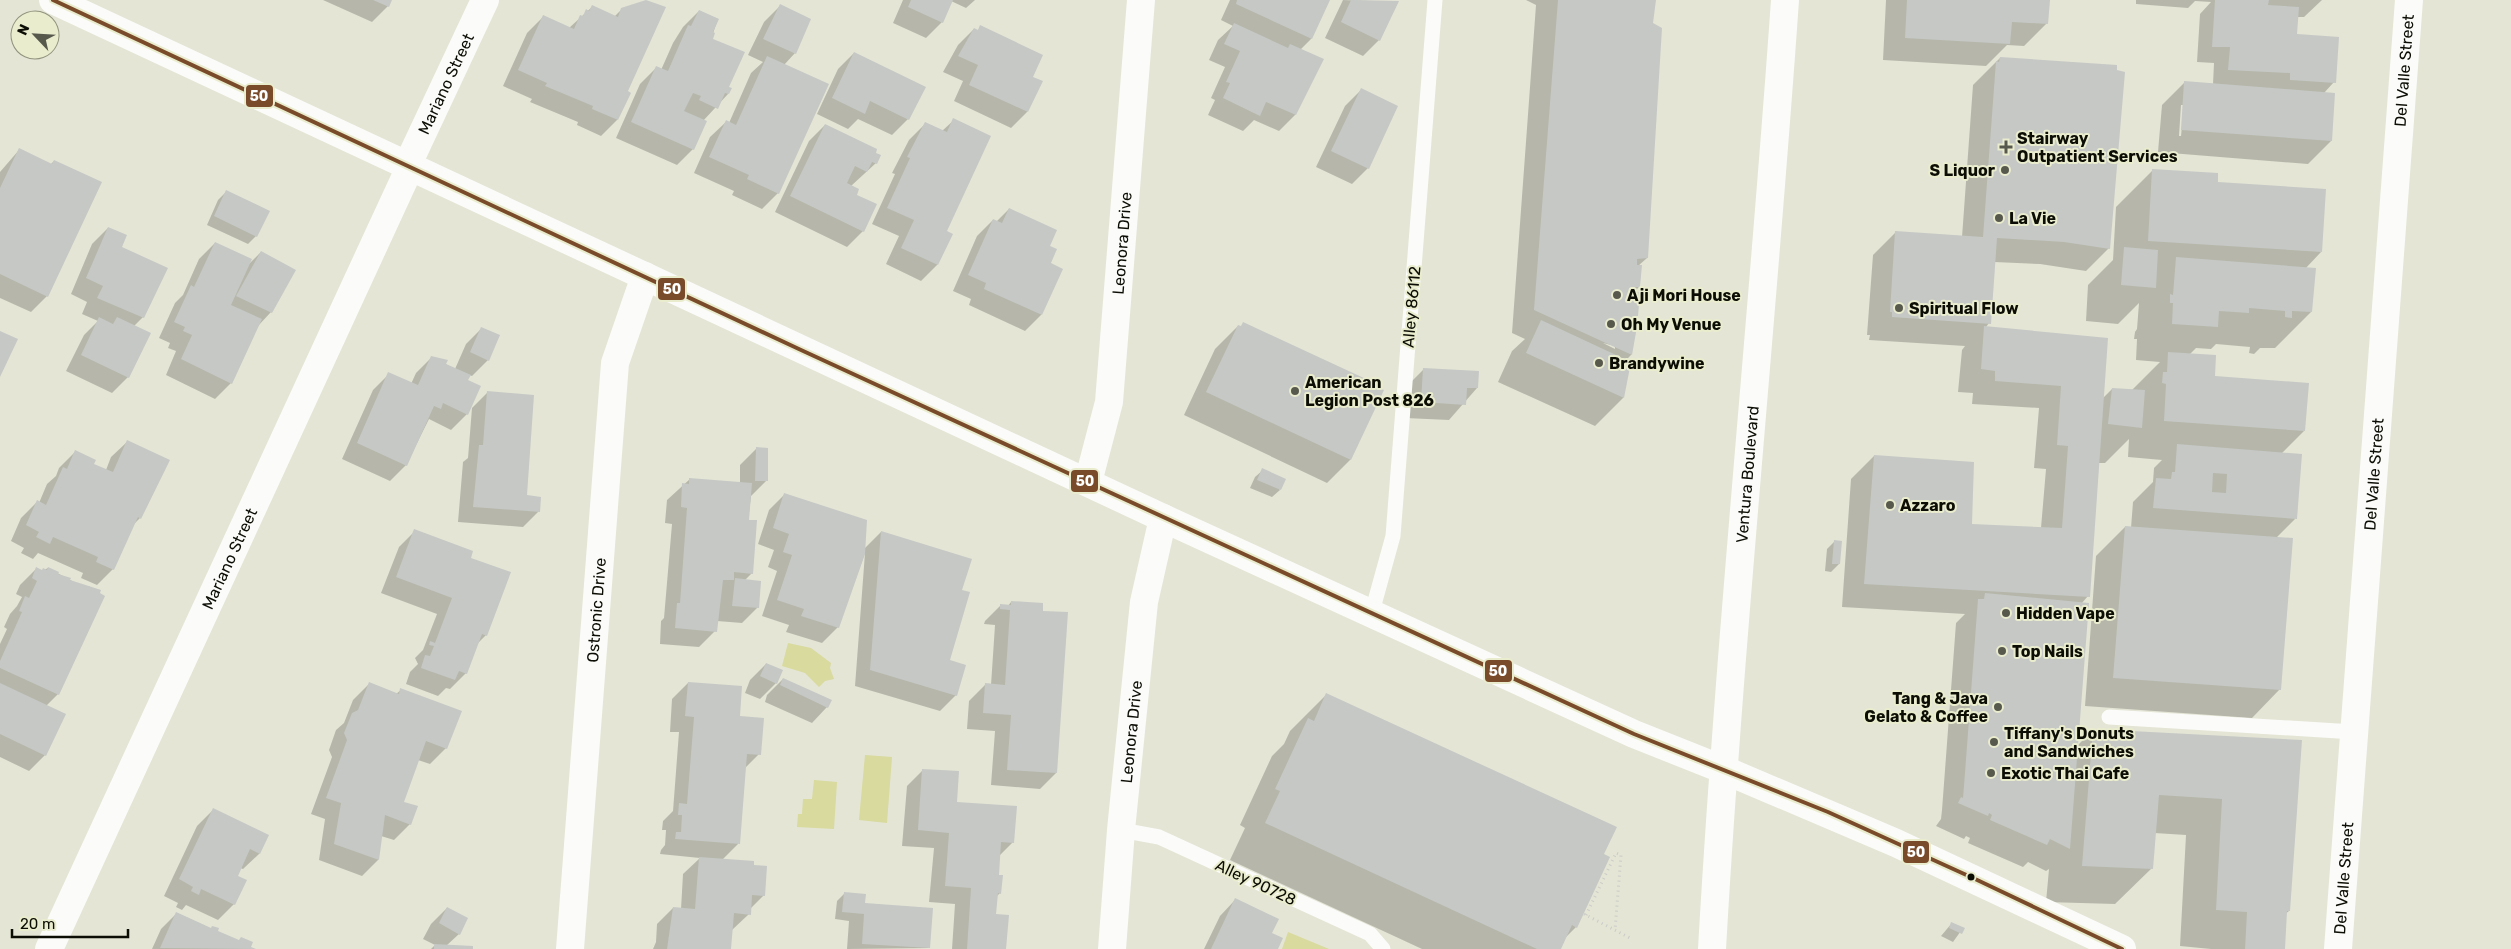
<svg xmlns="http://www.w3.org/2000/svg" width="2511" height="949" viewBox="0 0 2511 949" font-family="Rubik,sans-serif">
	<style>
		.water { fill: #d8da9e }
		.shadow { fill: #0003; fill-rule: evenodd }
		.building { fill: #c5c8c5; fill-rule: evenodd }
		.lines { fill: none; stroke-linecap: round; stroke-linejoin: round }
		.path { stroke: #cacbc7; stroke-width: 3; stroke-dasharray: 1 4; stroke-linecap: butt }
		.service { stroke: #fbfbf9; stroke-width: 15 }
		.minor { stroke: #fbfbf9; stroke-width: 28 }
		.tertiary { stroke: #fbfbf9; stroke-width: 28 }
		.secondary { stroke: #fbfbf9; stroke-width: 28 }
		.bus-1-casing { stroke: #eaecce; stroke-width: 8 }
		.bus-1 { stroke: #7a4b2a; stroke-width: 4 }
		.poi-dot { fill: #58594d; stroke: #eaecce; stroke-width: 2 }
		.bus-dot { fill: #0c0d04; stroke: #eaecce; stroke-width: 2 }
		.labels { text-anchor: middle; stroke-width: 4; stroke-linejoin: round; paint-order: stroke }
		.street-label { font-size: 16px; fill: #0c0d04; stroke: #eaecce }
		.poi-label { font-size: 16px; font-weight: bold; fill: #0c0d04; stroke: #eaecce; text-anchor: start }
		.line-badge { stroke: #eaecce; stroke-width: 2 }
		.badge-label { font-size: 14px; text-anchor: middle; font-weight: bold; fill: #fff }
	</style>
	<rect width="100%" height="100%" fill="#e4e5d5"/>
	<!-- water -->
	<path class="water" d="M788 643 811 648 831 663 830 668 834 679 825 681 819 687 805 673 782 666Z
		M865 755 892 757 887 823 859 820Z
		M814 780 837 782 834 829 797 827 798 814H802L803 799H812Z
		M1288 932 1329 949H1282Z"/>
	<!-- shadow -->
	<path class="shadow" d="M323 0H390L388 6 372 22Z
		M903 0H975L966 8 951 1 942 22 926 38 893 23Z
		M1230 0H1329L1311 39 1300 50 1322 60 1295 115 1279 131 1254 120 1243 131 1208 115 1215 100 1211 98 1225 67 1209 60 1218 40 1233 26 1221 20Z
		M1343 0 1398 2 1379 40 1363 56 1325 38Z
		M1526 0H1655L1652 24 1647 258 1638 266 1639 287 1633 293 1637 316 1630 322H1636L1631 355 1625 361 1629 363 1623 398 1595 426 1498 382 1512 351 1525 339 1512 333 1536 5ZM1603 343 1615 346V349Z
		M1886 0H2049L2047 23 2024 46 2007 45 1986 66 1883 60Z
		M2136 0H2322L2304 17H2297L2296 35 2334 82 2324 93 2331 141 2308 164 2158 152 2162 105 2185 82 2213 84 2214 63 2197 62 2200 14 2211 2 2195 1 2188 8 2136 4ZM2181 105H2184L2181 136H2179Z
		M780 6 795 53 784 65 778 193 762 209 732 195 734 191 694 173 710 137 726 122 729 123 751 73 763 62 748 55 764 22Z
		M592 7 614 17 622 9 626 92 629 93 617 120 601 136 577 125 578 122 530 102 532 99 503 86 527 33 543 17 569 28Z
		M699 11 718 19 711 39 728 94 703 121 693 149 677 165 616 138 640 84 656 68 661 70 673 43 683 27Z
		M981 27 1031 77 1041 82 1027 112 1011 128 954 101 963 81 943 72 958 45 974 29 977 31Z
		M854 53 908 119 892 135 858 119 848 129 817 114 838 69Z
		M2000 58 2109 248 2086 271 2040 264 1994 262 1989 323 1986 327 2102 399 2112 389 2132 390 2160 362 2136 360 2137 339H2134L2135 332 2137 329 2139 303 2118 324 2086 321 2088 285 2113 260 2116 207 2153 170 2216 184 2321 252 2305 269 2311 312 2275 348H2260L2254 354 2249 353 2250 347 2216 344 2211 349 2196 348 2189 355 2213 377 2304 431 2281 454 2295 519 2276 538 2280 689 2252 718 2085 706 2096 556 2125 527 2131 528 2133 502 2153 482 2154 468 2162 460 2128 457 2129 439 2105 463H2098L2088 596 2081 604 2077 746 2093 730 2301 741 2289 911 2285 914 2283 949H2211L2180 946 2186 835 2154 833 2152 868 2115 904 2046 902 2049 869 2046 871 2028 862 2023 867 1968 843 1970 838 1966 836 1964 839 1936 826 1941 819 1942 810 1956 623 1965 614 1842 607 1851 479 1874 456 1971 525 2041 528 2046 469 2034 468 2039 408 1972 404 1973 393 1958 392 1962 350 1965 346 1869 340 1870 335H1867L1873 255 1896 232 1962 237 1973 85Z
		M1361 90 1368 168 1352 184 1316 167 1345 106Z
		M954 120 945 232 951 235 937 265 921 281 886 264 899 236 872 224 895 174 892 173 909 140 925 124 942 131Z
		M825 125 876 163 851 186 855 195 863 231 847 247 775 212 809 141Z
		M19 150 50 165 54 161 47 296 31 312 0 298V172Z
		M226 192 256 236 248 244 207 225 218 200Z
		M1009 209 1048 246 1049 263 1041 315 1025 331 969 305 971 299 953 291 977 236 993 220 996 222Z
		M108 228 120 248 143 317 134 326 128 377 112 393 66 371 84 335 98 321 82 314 87 302 71 294 92 244Z
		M215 243 248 265 261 252 271 312 258 326 231 383 215 399 166 375 176 351 168 348 170 343 159 338 175 303 183 295 199 259Z
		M1238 326 1382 391 1350 460 1327 483 1184 415 1215 349Z
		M482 328 488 360 472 376 469 375 466 381 467 414 451 430 429 419 406 465 390 481 342 459 373 390 389 374 411 384 416 373 432 357 455 369 466 344Z
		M1424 369 1477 388 1449 420 1405 418 1408 385Z
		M488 392 525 497 539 511 523 527 458 522 463 462 468 458 472 408Z
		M127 442 140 518 132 526 113 569 97 585 81 578 83 573 38 553 33 559 21 553 24 548 11 541 21 518 37 502 39 503 47 484 56 476 59 468 75 452 92 465 106 470 111 457Z
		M756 449 767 480 751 496 748 521 752 573 745 580 758 607 742 623 717 621 715 631 699 647 660 644 661 621 664 618 672 524 665 523 667 500 690 479 740 483V465Z
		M1263 470 1280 490 1272 497 1250 488 1255 477Z
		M785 494 864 549 881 532 948 661 956 695 940 711 855 686 865 553 838 627 822 643 786 632 789 625 762 616 777 571 768 567 774 550 758 544 769 510Z
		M415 531 469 558 486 635 476 645 466 673 450 689 446 688 438 696 406 684 410 672 418 664 415 658 423 650 437 614 381 593 399 547Z
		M1835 541 1839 564 1831 572 1825 571 1827 549Z
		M48 568 85 588 88 586 99 591 58 694 46 706 45 755 29 771 0 757V644L7 629 4 627 10 614 17 606 22 597 16 594 20 585 36 569 42 571Z
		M1011 602 1056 773 1040 789 991 785 995 731 967 729 969 701 985 685H991L995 625 984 624 985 621 1001 605 1008 606Z
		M766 664 776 683 760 699 745 693 750 680Z
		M783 679 827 707 812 723 765 702 767 695Z
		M688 683 738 717 759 754 744 769 738 844 722 860 764 895 750 909 749 914 732 930 730 949H653L656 942 657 924 673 908 681 909 683 874 700 858 660 854 661 850 665 845 666 830H662L663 821 673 811 679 732H670L672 699Z
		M369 684 396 694 401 690 446 748 430 764 418 760 402 802 410 824 394 840 381 836 378 860 362 876 319 860 325 819 311 814 332 757 329 750 336 730 344 723 353 700Z
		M1326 695 1603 855 1576 927 1564 939 1560 949H1422L1230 860 1245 828 1240 825 1272 756 1284 744 1290 731Z
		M923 770 956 803 1013 842 999 856 998 876 1000 893 996 897 995 915 1005 949H952L955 904 929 902 934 848 902 846 907 786Z
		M213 810 267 836 259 854 243 869 240 868 236 876 234 904 218 920 186 905 182 910 176 907 178 903 164 896 197 826Z
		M845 893 929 948 847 949 849 921 835 919 837 901Z
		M1235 900 1271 933 1276 949H1204L1220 916Z
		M447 908 459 934 446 946 471 949H431L435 945 423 939 431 924Z
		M177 913 216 931 253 949H152L161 929Z
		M1952 923 1963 928 1953 942 1941 936Z"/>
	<!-- building -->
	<path class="building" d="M373 0H392L389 7Z
		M646 0 666 7 628 91 631 93 618 120 592 109 593 106 545 86 547 83 518 70 543 15 574 29 580 15 583 16 586 9 589 11 592 5 618 17 621 8Z
		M911 0H953L943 23 908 7Z
		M1237 0H1330L1312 39 1236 4Z
		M1351 0 1399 1 1380 41 1341 22Z
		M1558 0H1656L1653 23 1662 28 1648 258 1637 259V265H1642L1640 287H1635V292H1640L1638 316H1633V321H1638L1632 355 1534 310Z
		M1907 0H2050L2048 24 2012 22 2010 44 1905 38Z
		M2215 0H2269L2268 5 2299 7 2297 34 2339 37 2336 83 2290 80V73L2228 70 2230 47H2212Z
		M780 4 811 19 796 54 763 39Z
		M699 10 719 19 713 32 715 33 713 39 745 52 729 87 732 88 729 94 725 93 718 109 699 100 701 96 693 93 684 111 707 121 694 150 631 122 656 66 668 71 688 25 691 26Z
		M1234 23 1288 48 1290 44 1324 59 1296 115 1266 102 1260 116 1223 98 1230 83 1226 82 1240 51 1224 44Z
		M980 25 1043 55 1033 77 1043 81 1028 112 969 85 978 65 958 56 974 28 978 30Z
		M854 52 926 87 909 120 870 101 865 114 832 98Z
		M767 56 829 84 779 194 747 179 749 175 709 157 726 120 736 125Z
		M2000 57 2117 65V70L2125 72 2110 249 2064 242 1997 238 1991 324 1892 317V312H1890L1895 231 1983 237 1996 61 1999 62Z
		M2184 81 2335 93 2332 141 2181 130Z
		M1361 88 1398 106 1369 169 1331 151Z
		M953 118 991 136 947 231 953 234 938 265 901 248 914 220 887 208 910 158 907 157 925 122 947 132Z
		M825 124 877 149 876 153 881 155 877 164 872 162 867 172 855 166 847 183 859 189 857 195 877 204 864 232 790 196Z
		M19 148 52 164 54 160 102 182 48 297 0 274V188Z
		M2152 169 2218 173V182L2326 189 2322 252 2148 241Z
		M226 190 270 211 257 237 214 216Z
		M1009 208 1057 230 1050 246 1057 249 1051 263 1063 269 1042 315 984 289 986 283 968 275 993 219 1002 223Z
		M108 227 127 235 122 247 168 268 144 318 97 298 103 286 86 278Z
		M215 242 252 259 231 305 262 319 232 384 181 359 192 335 183 331 185 327 174 322 191 285 194 287Z
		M2124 247 2158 250 2156 288 2121 285Z
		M261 251 296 270 272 313 236 296Z
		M2176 257 2316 268 2312 312 2292 311V318L2285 317V311L2249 308V313L2219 311 2218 327 2172 324 2173 303H2170V294L2173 295Z
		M99 317 113 324 117 317 151 333 129 378 81 355Z
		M1541 320 1631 362 1624 398 1526 353Z
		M1243 322 1381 386 1380 389 1384 390 1351 460 1206 392 1238 325 1241 326Z
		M1984 326 2108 338 2090 597 1864 584 1874 455 1974 462 1972 524 2062 528 2068 446 2057 445 2061 386 1995 381V371L1981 369Z
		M481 327 500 335 489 361 470 352Z
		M0 331 18 339 0 377Z
		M2168 352 2216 355 2215 376 2309 383 2305 431 2164 421 2166 384 2162 383 2163 372H2167Z
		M431 356 448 360 446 364 471 375 468 380 481 386 468 415 443 403 441 409 434 406 407 466 357 443 388 372 418 385Z
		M1423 368 1479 371 1478 388H1467L1466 405 1421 402Z
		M2112 388 2145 390 2142 428 2108 424Z
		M487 391 534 395 527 495 541 497 540 512 473 507 479 445H483Z
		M127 440 170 460 141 519 138 517 114 570 96 562 98 557 53 537 50 544 36 537 39 532 26 525 37 500 46 505 63 467 67 469 75 450 96 460 94 464 113 472Z
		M2177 444 2302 454 2297 519 2153 508 2156 478 2171 479 2172 472H2175ZM2213 473 2227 474 2226 493 2212 492Z
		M756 447 768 448V481H755Z
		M1262 468 1286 479 1281 490 1257 480Z
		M689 478 752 483 749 520H757L753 574 734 572V580H723L717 632 675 628 677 603H680L687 508 681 507 682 483 689 484Z
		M784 493 867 520 865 554 839 628 801 616 804 609 777 600 792 555 783 552 789 534 773 528Z
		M2125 526 2293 538 2281 690 2113 678Z
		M414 529 473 551 471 558 511 572 487 636 482 634 467 674 459 671 455 680 421 668 425 655 430 656 434 646 429 645 430 641 435 643 452 598 396 577Z
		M881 531 972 559 962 590 970 592 950 660 966 665 957 696 870 670Z
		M1834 540 1842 541 1840 564H1832Z
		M36 567 42 570 43 568 47 570 48 567 59 572 58 574 71 578 70 580 101 590 100 593 105 596 59 695 0 668V661L22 612 19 611 25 596 29 598 37 581 32 578Z
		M735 578 761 581 759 608 732 606Z
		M1985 593 2089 603 2070 849 2050 839 2047 845 1990 820 1992 815 1989 813 1988 816 1958 803 1961 797 1963 798 1964 786 1978 599H1984Z
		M1011 601 1043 603V611L1068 612 1057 773 1007 770 1011 715 983 713 985 683 1005 685 1010 610 1000 609V604L1011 605Z
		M766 663 783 670 777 684 760 676Z
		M783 678 832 700 828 708 780 685Z
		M369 682 399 694 400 688 462 711 447 749 426 741 404 802 418 806 411 825 385 815 379 860 334 844 341 803 326 798 347 740 344 733 352 713 358 710Z
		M688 682 742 686 740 716 764 718 761 755 747 754 740 844 675 839 676 832H681L682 815H678L679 803 687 804 694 717 685 716Z
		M0 683 66 714 46 756 0 734Z
		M1326 693 1617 827 1604 854 1610 857 1577 928 1572 925 1561 949H1537L1265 823 1280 791 1275 789 1308 718 1314 721Z
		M2093 729 2302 740 2290 911H2287L2285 949H2245L2247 912 2216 910 2222 799 2159 795 2153 869 2082 866Z
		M922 769 959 771 957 802 1017 806 1014 843 1001 842 999 875H1003L1001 894 998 893 996 914 1009 915 1006 949H967L971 888 945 886 949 833 918 830Z
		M213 808 269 835 260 854 250 849 238 876 247 880 235 905 201 889 199 895 191 891 193 887 179 879Z
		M699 857 754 861V865L767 866 765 896 752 895 751 915 734 913 731 949H667L673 907 695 909Z
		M844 892 866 894 865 903 933 908 930 948 862 944 864 914 842 912Z
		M1235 898 1279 919 1272 933 1283 938 1278 949H1211Z
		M447 907 468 918 460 935 439 923Z
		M176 912 211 928 212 926 219 928 218 931 239 940 241 937 253 942 251 947 256 949 160 948Z
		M1951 922 1965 928 1962 934 1949 928Z
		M434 944 473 946V949H434Z"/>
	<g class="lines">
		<!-- path -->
		<path class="path" d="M1584 914 1630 938
			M1586 915 1616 853 1621 855 1615 930"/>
		<!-- service -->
		<path class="service" d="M1372 612 1393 536 1435 0
			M2109 717 2354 732
			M1121 830 1159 837 1370 934 1383 949"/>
		<!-- minor -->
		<g class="minor">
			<path id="s1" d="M407 166 485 0"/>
			<path id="s2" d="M1088 482 1109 402 1141 0"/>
			<path id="s3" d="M49 949 410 167"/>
			<path id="s4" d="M570 949 615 363 645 276"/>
			<path id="s5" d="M1112 949 1121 830 1144 602 1163 518"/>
			<path id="s6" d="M2338 949 2409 0"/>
		</g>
		<!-- tertiary -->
		<path class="tertiary" d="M1722 769 1896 843 2122 949"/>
		<!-- secondary -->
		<g class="secondary">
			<path d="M53 0 1163 518 1634 734 1722 769"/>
			<path id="s7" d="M1712 949C1730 632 1763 317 1785 0"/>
		</g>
		<!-- bus-1 casing -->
		<g class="bus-1-casing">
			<path id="bus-1" d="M53 0 801 350 1634 734 1828 812 1973 878 2122 949"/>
		</g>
		<!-- bus-1 -->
		<use href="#bus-1" class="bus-1"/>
	</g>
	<!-- markers -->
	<g class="poi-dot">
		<path d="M2003.5 139.5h5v5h5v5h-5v5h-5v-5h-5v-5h5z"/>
		<circle cx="2005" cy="170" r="5"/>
		<circle cx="1999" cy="218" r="5"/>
		<circle cx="1617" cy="295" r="5"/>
		<circle cx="1899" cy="308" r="5"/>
		<circle cx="1611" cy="324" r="5"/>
		<circle cx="1599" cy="363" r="5"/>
		<circle cx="1295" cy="391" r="5"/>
		<circle cx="1890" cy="505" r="5"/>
		<circle cx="2006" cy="613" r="5"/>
		<circle cx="2002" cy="651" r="5"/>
		<circle cx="1998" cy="707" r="5"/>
		<circle cx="1994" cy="742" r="5"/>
		<circle cx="1991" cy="773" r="5"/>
	</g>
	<circle class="bus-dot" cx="1971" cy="877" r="4.5"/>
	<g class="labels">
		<!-- street labels -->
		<g class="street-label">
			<text dy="6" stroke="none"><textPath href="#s6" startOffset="881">Del Valle Street</textPath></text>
			<text dy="6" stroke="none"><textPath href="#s1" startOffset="91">Mariano Street</textPath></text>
			<text dy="6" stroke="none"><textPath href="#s2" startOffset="242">Leonora Drive</textPath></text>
			<text transform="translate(1411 307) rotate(-85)" y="6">Alley 86112</text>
			<text dy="6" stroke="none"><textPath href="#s7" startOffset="476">Ventura Boulevard</textPath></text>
			<text dy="6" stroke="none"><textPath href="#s6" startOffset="476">Del Valle Street</textPath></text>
			<text dy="6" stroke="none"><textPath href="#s3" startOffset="430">Mariano Street</textPath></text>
			<text dy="6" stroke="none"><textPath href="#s4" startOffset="340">Ostronic Drive</textPath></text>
			<text dy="6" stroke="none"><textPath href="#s5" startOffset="218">Leonora Drive</textPath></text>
			<text dy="6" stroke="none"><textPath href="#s6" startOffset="71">Del Valle Street</textPath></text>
			<text transform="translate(1256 882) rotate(25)" y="6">Alley 90728</text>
		</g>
		<!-- poi labels -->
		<g class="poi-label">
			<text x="2017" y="144">Stairway<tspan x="2017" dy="18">Outpatient Services</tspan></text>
			<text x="1995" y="176" text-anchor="end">S Liquor</text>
			<text x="2009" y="224">La Vie</text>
			<text x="1627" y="301">Aji Mori House</text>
			<text x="1909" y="314">Spiritual Flow</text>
			<text x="1621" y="330">Oh My Venue</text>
			<text x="1609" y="369">Brandywine</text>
			<text x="1305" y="388">American<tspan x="1305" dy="18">Legion Post 826</tspan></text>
			<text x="1900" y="511">Azzaro</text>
			<text x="2016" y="619">Hidden Vape</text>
			<text x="2012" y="657">Top Nails</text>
			<text x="1988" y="704" text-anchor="end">Tang &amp; Java<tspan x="1988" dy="18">Gelato &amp; Coffee</tspan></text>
			<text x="2004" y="739">Tiffany's Donuts<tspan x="2004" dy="18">and Sandwiches</tspan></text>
			<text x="2001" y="779">Exotic Thai Cafe</text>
		</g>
	</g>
	<g class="line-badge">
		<rect x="245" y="84" width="29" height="24" rx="5" fill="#7a4b2a"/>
		<rect x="657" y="277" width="29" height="24" rx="5" fill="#7a4b2a"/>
		<rect x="1070" y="469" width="29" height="24" rx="5" fill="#7a4b2a"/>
		<rect x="1484" y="659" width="29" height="24" rx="5" fill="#7a4b2a"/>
		<rect x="1902" y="840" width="28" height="24" rx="5" fill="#7a4b2a"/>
	</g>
	<g class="badge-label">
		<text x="259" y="101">50</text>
		<text x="672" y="294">50</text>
		<text x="1085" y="486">50</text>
		<text x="1498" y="676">50</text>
		<text x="1916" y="857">50</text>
	</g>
	<!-- north arrow -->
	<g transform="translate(35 35) rotate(295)"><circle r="24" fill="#eaecce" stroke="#91937d"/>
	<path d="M0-4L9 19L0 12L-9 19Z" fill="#58594d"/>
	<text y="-8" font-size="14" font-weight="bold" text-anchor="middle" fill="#0c0d04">N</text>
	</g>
	<!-- scale -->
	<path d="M12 929v8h116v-8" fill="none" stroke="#0c0d04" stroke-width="2.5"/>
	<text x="20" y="929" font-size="15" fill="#0c0d04" stroke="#eaecce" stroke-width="4" paint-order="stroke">20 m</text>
</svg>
